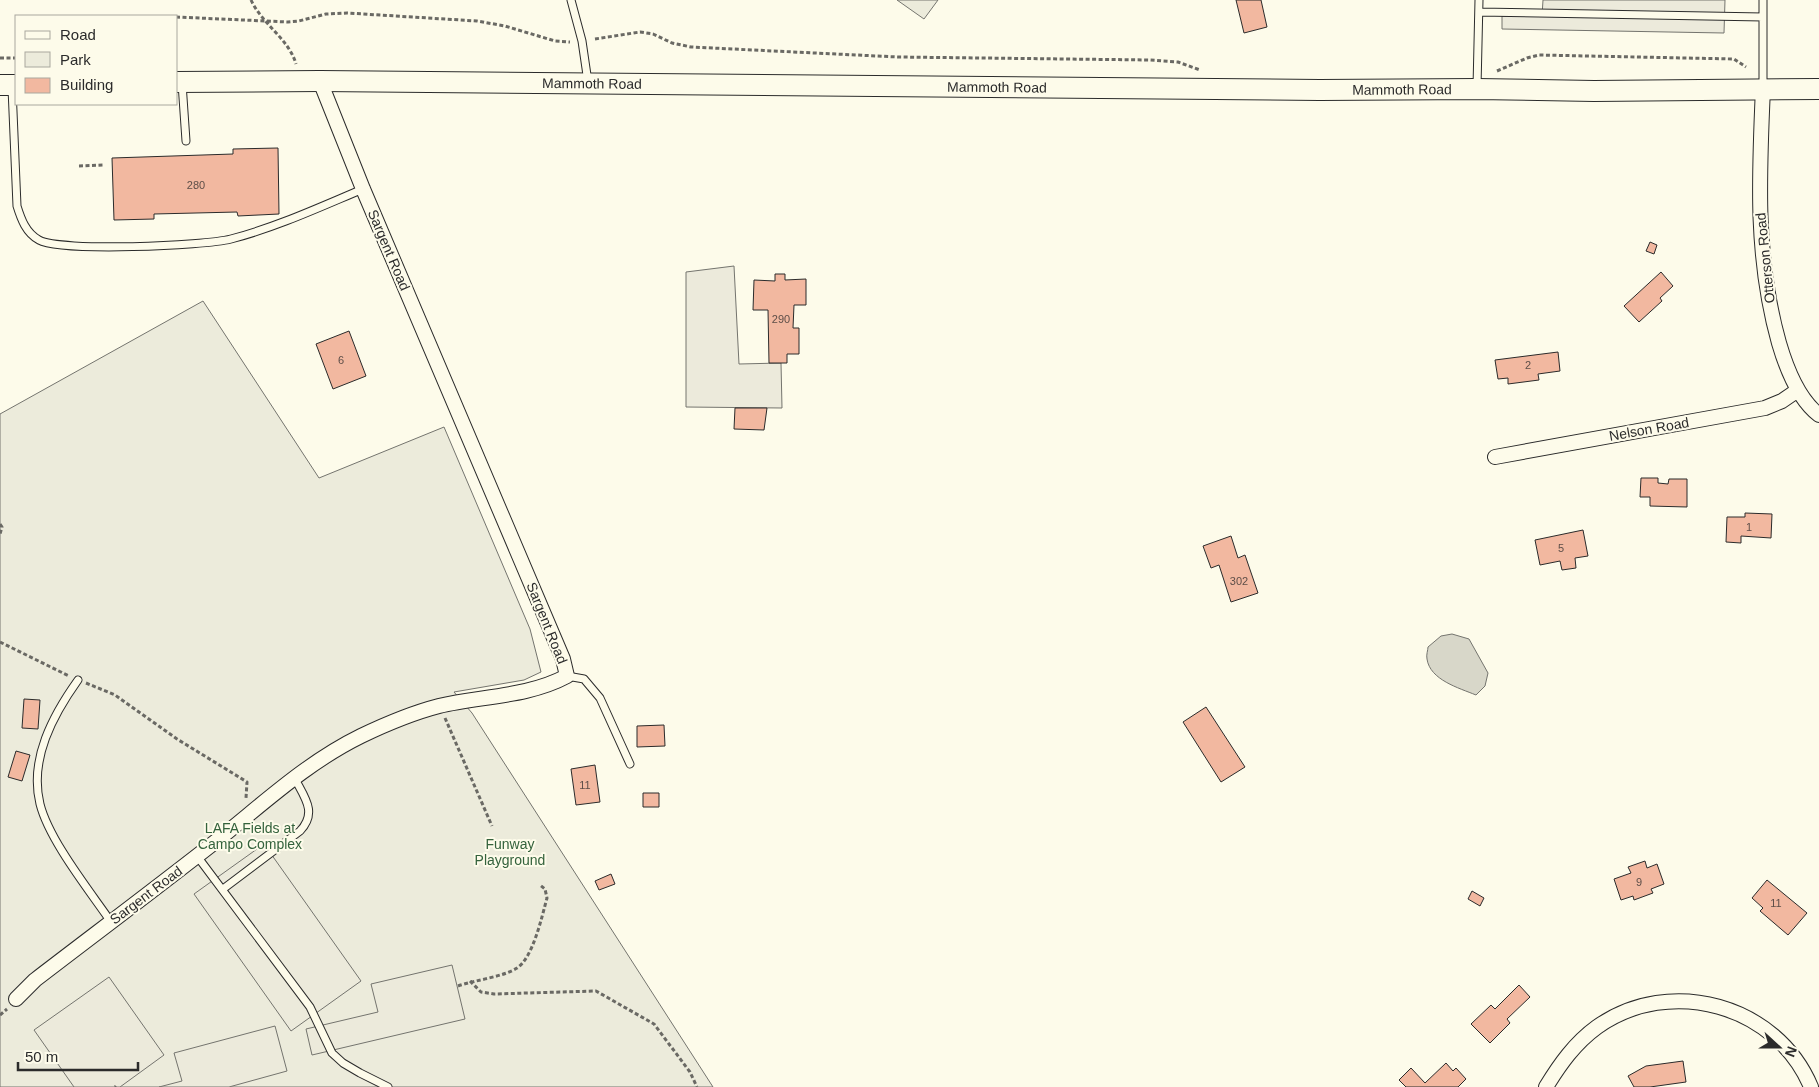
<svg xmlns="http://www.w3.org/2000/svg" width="1819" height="1087" viewBox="0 0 1819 1087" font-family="Helvetica,sans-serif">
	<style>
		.green { fill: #ecebdb; stroke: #74746e }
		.parking { fill: #eceadb; stroke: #74746e }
		.water { fill: #d8d7c9; stroke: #74746e }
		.building { fill: #f2b8a0; stroke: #2b2b2b }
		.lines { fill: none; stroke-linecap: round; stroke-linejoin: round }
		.service-casing { stroke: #2b2b2b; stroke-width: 9 }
		.minor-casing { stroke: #2b2b2b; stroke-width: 16 }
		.secondary-casing { stroke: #2b2b2b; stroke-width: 22 }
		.path { stroke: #6a6964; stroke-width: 3; stroke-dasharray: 4 2.5; stroke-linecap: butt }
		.service { stroke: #fdfbea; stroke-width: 7 }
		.minor { stroke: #fdfbea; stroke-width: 14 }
		.secondary { stroke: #fdfbea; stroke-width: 20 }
		.labels { text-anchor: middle; stroke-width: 4; stroke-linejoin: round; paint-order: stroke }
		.number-label { font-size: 11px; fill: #5d4e48 }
		.street-label { font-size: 14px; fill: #2b2b2b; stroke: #fdfbea }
		.park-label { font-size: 14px; fill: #34623c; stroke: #fdfbea }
	</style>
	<rect width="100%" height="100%" fill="#fdfbea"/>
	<!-- green -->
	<path class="green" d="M897 0H938L924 19Z
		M203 301 319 478 444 427 530 629 541 672 524 680 454 692 472 713 713 1087H0V414Z"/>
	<!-- parking -->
	<path class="parking" d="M1543 0H1725L1724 33 1502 29V16H1542Z
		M734 266 739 364 781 363 782 408 686 407V272Z
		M264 844 361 981 291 1031 194 894Z
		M452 965 465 1019 312 1055 306 1029 378 1012 371 984Z
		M109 977 164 1055 120 1087H74L34 1030Z
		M275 1026 287 1071 229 1087H159L182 1081 174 1053Z"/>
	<!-- water -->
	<path class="water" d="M1452 634 1469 639 1488 673 1485 686 1476 695C1459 688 1430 680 1427 659 1426 655 1428 650 1428 647L1441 636Z"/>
	<!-- building -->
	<path class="building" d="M1236 0H1261L1267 27 1244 33Z
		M278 148 279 214 238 216 237 212 154 214V219L114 220 112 158 233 154V149Z
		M1650 242 1657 245 1654 254 1646 251Z
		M1661 272 1673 286 1660 298 1662 301 1639 322 1624 306Z
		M775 274H785V280L806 279V305H794L793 328H799V354H787V363H769L768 310H753L754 280 775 281Z
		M349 331 366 376 333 389 316 344Z
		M1558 352 1560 371 1538 374 1539 380 1508 384V378L1498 379 1495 360Z
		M735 408H767L764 430 734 429Z
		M1641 478H1658V483L1668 484 1669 479H1687V507L1650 506V497H1640Z
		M1745 513 1772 514 1771 538 1741 536V543L1726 542 1727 517H1745Z
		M1583 530 1588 556 1575 558 1576 568 1562 570 1560 561 1540 565 1535 540Z
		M1231 536 1238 558 1245 555 1258 593 1231 602 1219 565 1211 568 1203 546Z
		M24 699 40 700 38 729 22 728Z
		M1206 707 1245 767 1221 782 1183 722Z
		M664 725 665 746 637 747V726Z
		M16 751 30 755 22 781 8 777Z
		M595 765 600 802 576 805 571 769Z
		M643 793H659V807H643Z
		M1645 861 1647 868 1657 864 1664 884 1651 889 1653 893 1634 900 1633 896 1621 900 1614 879 1631 873 1628 867Z
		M611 874 615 884 599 890 595 881Z
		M1767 880 1807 913 1788 935 1760 911 1763 908 1752 898Z
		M1472 891 1484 898 1480 906 1468 899Z
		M1519 985 1530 997 1507 1019 1510 1023 1490 1043 1471 1024 1491 1005 1495 1009Z
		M1683 1061 1686 1082 1650 1087H1634L1628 1076 1646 1066Z
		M1446 1063 1453 1071 1456 1068 1466 1079 1458 1087H1406L1399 1080 1411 1068 1425 1083Z"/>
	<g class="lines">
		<!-- service casing -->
		<g class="service-casing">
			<path id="service" d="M571 0 582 41 588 82
				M1479 12 1763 17
				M182 83 186 141
				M1477 87 1479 0
				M12 88 17 206C21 219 26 233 39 240 60 252 204 246 231 239 277 227 320 207 363 189
				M1763 88V0
				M567 676 584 679 600 698 630 764
				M78 680C53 715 29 759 40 804 49 840 89 890 111 922
				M197 856 310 1007 332 1053 343 1063 360 1073 388 1087
				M223 889 300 831C318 812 304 797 294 777"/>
		</g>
		<!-- minor casing -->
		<g class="minor-casing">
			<path id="minor" d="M1763 88C1759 176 1755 258 1779 343 1786 367 1798 399 1819 415
				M1495 457 1765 408 1782 401 1798 390
				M16 999 35 980C95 934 155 889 215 842 263 804 306 763 361 736 386 724 412 713 439 706 481 696 528 697 567 676L563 659 363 189 320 81
				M1546 1087C1560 1064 1575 1043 1597 1027 1670 975 1777 1005 1811 1087"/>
		</g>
		<!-- secondary casing -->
		<g class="secondary-casing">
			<g id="secondary">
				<path id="s1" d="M176 82 320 81 1320 90 1477 89 1594 91 1819 89"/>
				<path d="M0 85H16"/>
			</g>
		</g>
		<!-- path -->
		<path class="path" d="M251 0C262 24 289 39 296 64
			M176 17 288 22 299 21 326 14 347 13 477 21 505 26 555 41 570 42
			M595 39 640 32 653 34 672 43 691 47 898 57 1150 60 1178 62 1200 70
			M0 58H16
			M1497 71 1527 58 1539 55 1734 59 1746 67
			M79 166 104 165
			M0 524 2 527 0 534
			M0 642 69 676
			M86 683 115 695 177 739 247 782 246 798
			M445 718 492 826
			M470 981 481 992 494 994 596 991 654 1024 690 1072 697 1087
			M458 986C475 980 503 977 517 968 533 958 542 916 547 898L545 889 540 885
			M0 1015 7 1009
			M115 1087 116 1086"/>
		<!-- service -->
		<use href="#service" class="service"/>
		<!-- minor -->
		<use href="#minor" class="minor"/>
		<!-- secondary -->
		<use href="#secondary" class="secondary"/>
	</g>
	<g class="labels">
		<!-- number labels -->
		<g class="number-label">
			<text x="196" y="189">280</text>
			<text x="781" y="323">290</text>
			<text x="341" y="364">6</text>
			<text x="1528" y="369">2</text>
			<text x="1749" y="531">1</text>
			<text x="1561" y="552">5</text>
			<text x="1239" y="585">302</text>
			<text x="585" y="789">11</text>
			<text x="1639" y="886">9</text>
			<text x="1776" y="907">11</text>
		</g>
		<!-- street labels -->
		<g class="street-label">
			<text dy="5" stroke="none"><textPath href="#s1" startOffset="416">Mammoth Road</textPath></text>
			<text dy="5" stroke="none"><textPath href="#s1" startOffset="821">Mammoth Road</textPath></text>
			<text dy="5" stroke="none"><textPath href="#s1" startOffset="1226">Mammoth Road</textPath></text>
			<text transform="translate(389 250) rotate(67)" y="5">Sargent Road</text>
			<text transform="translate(1765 258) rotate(-96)" y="5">Otterson Road</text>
			<text transform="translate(1649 429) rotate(-10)" y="5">Nelson Road</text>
			<text transform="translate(547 623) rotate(68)" y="5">Sargent Road</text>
			<text transform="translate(146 895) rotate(-37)" y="5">Sargent Road</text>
		</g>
		<!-- park labels -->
		<g class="park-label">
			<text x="250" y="833">LAFA Fields at<tspan x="250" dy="16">Campo Complex</tspan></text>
			<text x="510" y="849">Funway<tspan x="510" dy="16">Playground</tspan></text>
		</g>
	</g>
	<!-- legend -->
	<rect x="15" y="15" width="162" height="90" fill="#fdfbea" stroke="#a9a89e"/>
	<rect x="25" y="31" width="25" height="8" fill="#fdfbea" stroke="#a9a89e"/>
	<text x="60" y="40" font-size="15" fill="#2b2b2b">Road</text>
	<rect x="25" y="52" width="25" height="15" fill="#ecebdb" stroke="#a9a89e"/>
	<text x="60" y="65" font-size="15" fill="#2b2b2b">Park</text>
	<rect x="25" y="78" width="25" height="15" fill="#f2b8a0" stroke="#a9a89e"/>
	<text x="60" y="90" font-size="15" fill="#2b2b2b">Building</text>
	<!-- north arrow -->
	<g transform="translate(1779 1047) rotate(111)" stroke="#fdfbea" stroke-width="4" paint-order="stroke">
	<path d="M0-4L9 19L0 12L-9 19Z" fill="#2b2b2b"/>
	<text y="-8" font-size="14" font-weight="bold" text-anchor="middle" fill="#2b2b2b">N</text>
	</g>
	<!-- scale -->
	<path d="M18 1062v8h120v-8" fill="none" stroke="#2b2b2b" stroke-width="2.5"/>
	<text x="25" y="1062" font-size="15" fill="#2b2b2b" stroke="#fdfbea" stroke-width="4" paint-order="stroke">50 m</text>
</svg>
